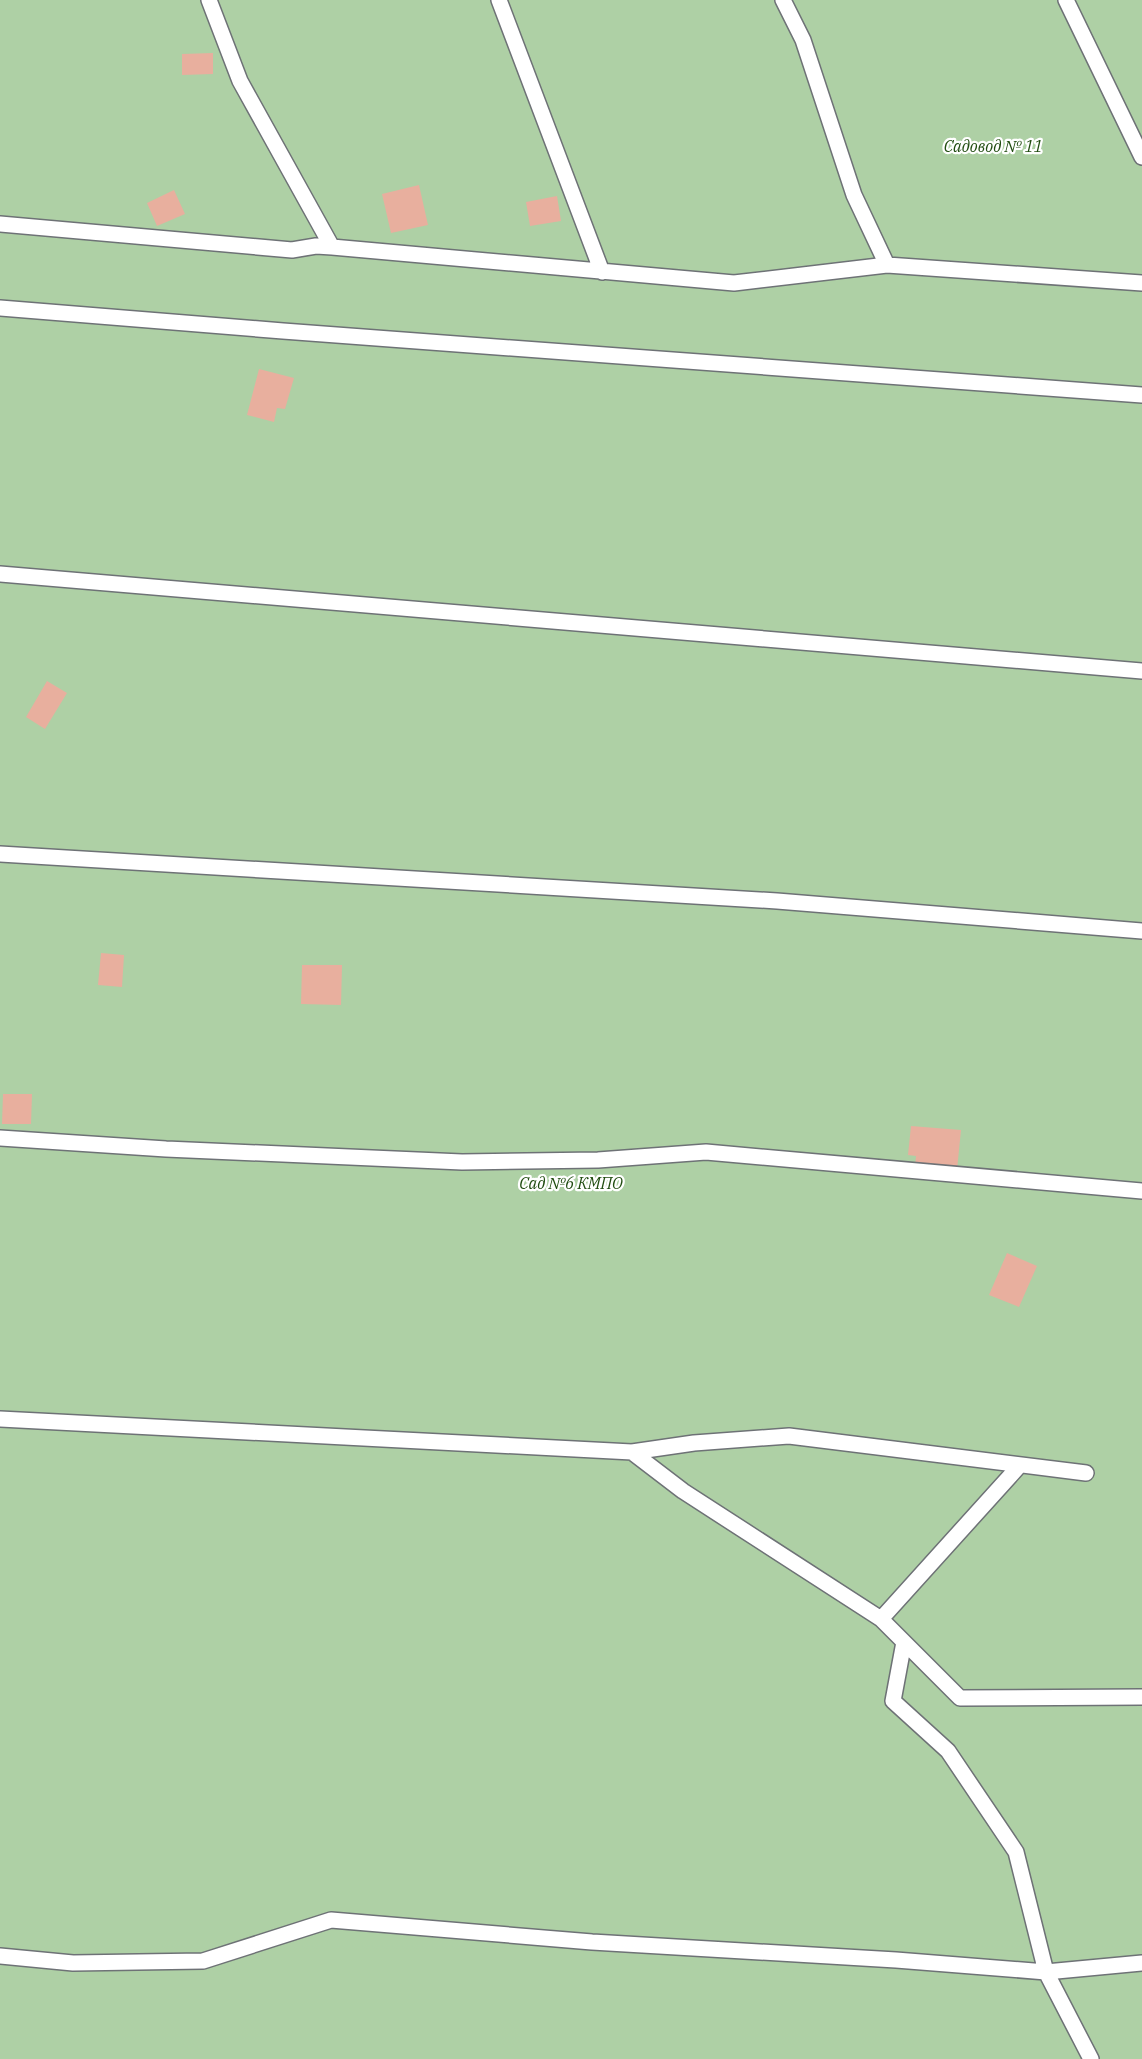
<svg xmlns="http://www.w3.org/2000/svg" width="1142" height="2059" viewBox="0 0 1142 2059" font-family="'IBM Plex Serif',serif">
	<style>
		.green { fill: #aed0a5 }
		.building { fill: #e8af9e }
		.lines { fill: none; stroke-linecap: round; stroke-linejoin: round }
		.lane-casing { stroke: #6e7276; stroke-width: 18 }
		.lane { stroke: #fff; stroke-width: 15 }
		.labels { text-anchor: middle; stroke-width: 4.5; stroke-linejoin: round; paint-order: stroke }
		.park-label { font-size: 16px; font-style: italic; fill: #204c10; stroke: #fff }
	</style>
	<rect width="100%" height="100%" fill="#ebf0f4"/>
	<!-- green -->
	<path class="green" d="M0 0H1142V2059H0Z"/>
	<!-- building -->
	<path class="building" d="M213 53V74L182 75V54Z
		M419 185 428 225 391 233 382 194Z
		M174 190 185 214 157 226 147 203Z
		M557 196 561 221 530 226 526 202Z
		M259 369 294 378 285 409 277 408 274 422 247 415Z
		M47 681 67 693 45 729 26 717Z
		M101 953 124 955 122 987 98 985Z
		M302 965H342L341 1005 301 1004Z
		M3 1094H32L31 1124H2Z
		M911 1126 961 1130 957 1170 915 1166 916 1156 908 1155Z
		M1007 1253 1037 1266 1019 1307 989 1295Z"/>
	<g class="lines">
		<!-- lane casing -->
		<g class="lane-casing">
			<path id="lane" d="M209 0 240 81 332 247 734 283 887 265 1142 283
				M499 0 602 272
				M783 0 803 40 854 195 887 265
				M1066 0 1142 157
				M0 224 292 250 316 246 332 247
				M0 308 283 331 1142 395
				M0 574 1142 671
				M0 854 777 901 1142 931
				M0 1138 166 1149 462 1162 598 1160 706 1152 1142 1191
				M0 1419 632 1452 694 1443 789 1436 1086 1473
				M632 1452 683 1491 881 1619 960 1698 1142 1697
				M881 1619 1020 1465
				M904 1642 893 1701 948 1751 1016 1852 1046 1972 1091 2059
				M0 1956 73 1963 203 1961 331 1920 592 1942 896 1960 1046 1972 1142 1963"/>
		</g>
		<!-- lane -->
		<use href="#lane" class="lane"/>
	</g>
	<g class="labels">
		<!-- park labels -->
		<g class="park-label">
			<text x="993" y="152">Садовод № 11</text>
			<text x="571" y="1189">Сад №6 КМПО</text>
		</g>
	</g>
</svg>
